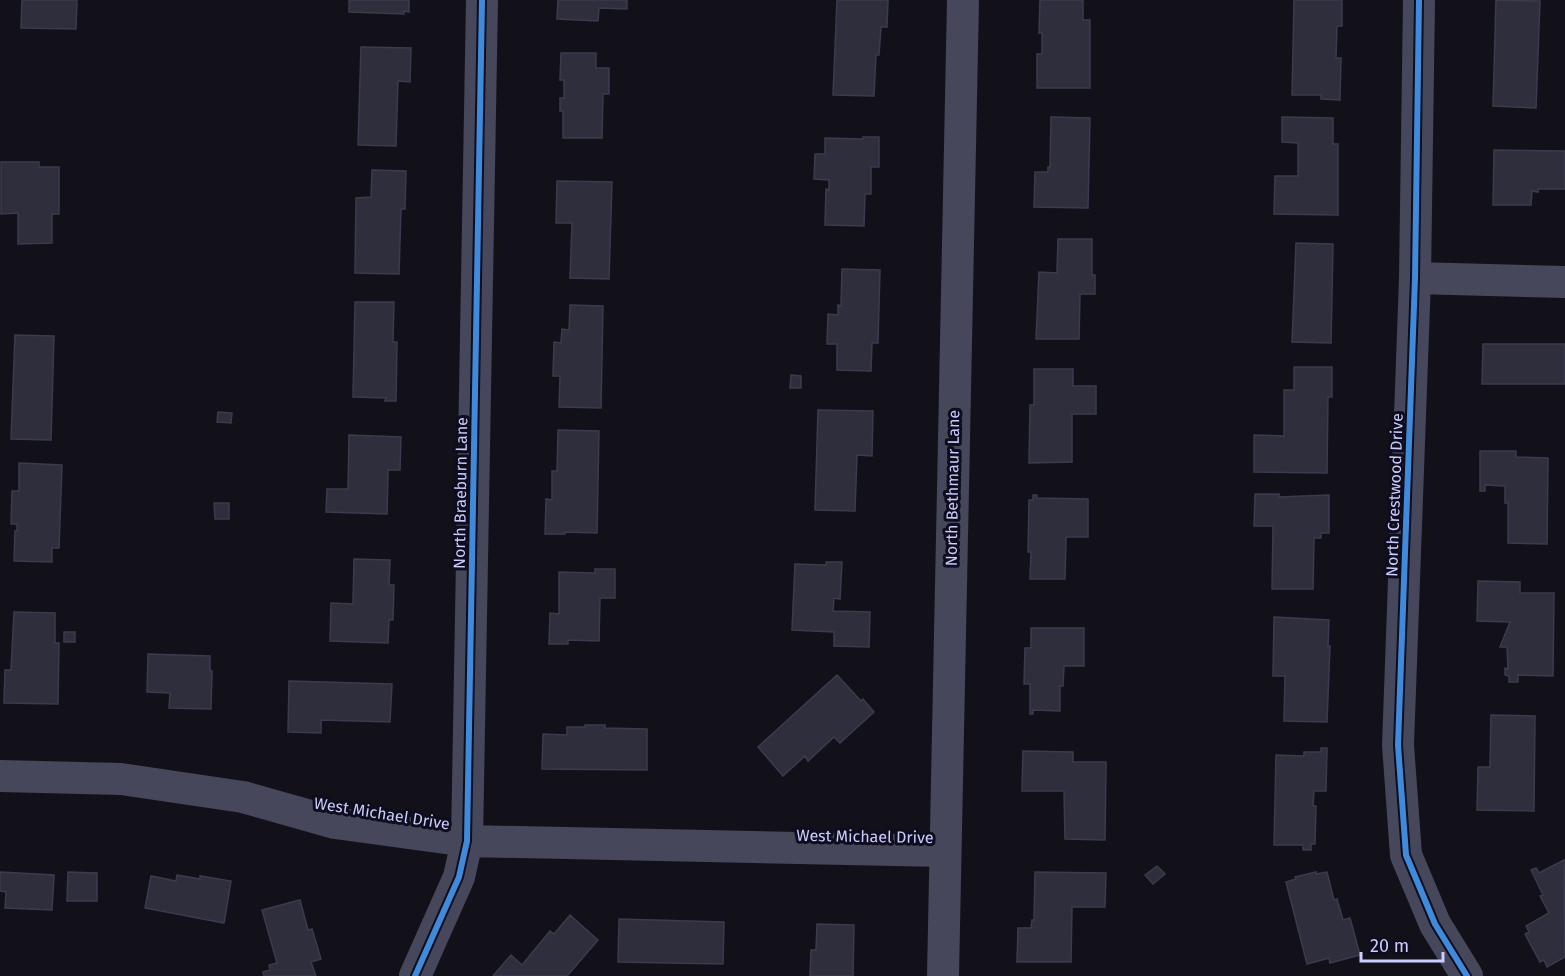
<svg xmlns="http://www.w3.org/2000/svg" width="1565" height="976" viewBox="0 0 1565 976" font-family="'Fira Sans',sans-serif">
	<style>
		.building { fill: #2e2e3d; stroke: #3c3b4e; stroke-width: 1.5 }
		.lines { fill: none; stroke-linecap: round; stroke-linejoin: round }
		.minor { stroke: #46475b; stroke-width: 32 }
		.cycleway-casing { stroke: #0e0d1e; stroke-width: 10 }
		.cycleway { stroke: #408adc; stroke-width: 6 }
		.labels { text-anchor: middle; stroke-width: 6; stroke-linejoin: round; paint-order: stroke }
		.street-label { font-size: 16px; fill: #ccccfd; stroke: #0e0d1e }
	</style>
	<rect width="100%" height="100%" fill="#12111a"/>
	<!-- building -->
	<path class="building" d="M22 0H77L76 29 21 28Z
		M349 0H409V12L404 11V14L349 12Z
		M558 0H627V9L599 8 598 21 557 19Z
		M837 0H888L887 27H881L879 55H876L874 96 833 95Z
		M1040 0H1083V20H1090V88H1037V54H1042V33H1039Z
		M1294 0H1342V26H1337L1336 58H1341L1340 100 1321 99V95H1292Z
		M1496 0 1540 1 1536 108 1493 106Z
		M361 47 411 48 410 82 398 81 396 146 358 145Z
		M561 53H596V68H609V94H603L602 138H563V111H560V98H564V80H560Z
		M1051 117 1090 118 1088 208 1034 207 1035 172H1048V167H1050Z
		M1282 117 1333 118V144H1338V215L1274 214 1275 176H1298V143L1282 142Z
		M863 137H879V167H871V194H865L864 226 825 225 826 189 829 190V180L814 179 815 154H825V138L863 139Z
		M1494 150 1565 151V189H1538V192L1532 191 1531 205H1493Z
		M1 162H39V167H59V214H52V243L18 244V213L1 214Z
		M372 170 406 171 405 209H401L399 274 355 273 356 198 371 197Z
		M557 181 612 182 609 279 570 278 572 223H556Z
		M1058 239H1092V275H1095V294H1080L1079 339H1036L1039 272 1057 273Z
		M1296 243 1333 244 1331 343 1292 342Z
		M842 269 880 270 878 343H872L871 371 837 370V344H827L828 314 838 315V305L841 306Z
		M355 302H394L393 342H397L396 401H385L386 398 353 397Z
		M570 305 603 306 601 408 559 407 560 376H553L554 342 561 343 562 329 569 330Z
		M15 335 54 336 51 440 11 439Z
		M1483 344H1565V384H1482Z
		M1294 367H1332V397H1328L1327 473 1254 472V435L1284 436V390H1294Z
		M1034 369H1073V386H1096V414H1072V462L1029 463 1030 405H1034Z
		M791 375 801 376V388H790Z
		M818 410 873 411 872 456 857 455 855 511 815 510Z
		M218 412 232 413 231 423 217 422Z
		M558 430 599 431 597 533 565 532V534H545L546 499 552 500V471H557Z
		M349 435 401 437 400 470H388L387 514 326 512 327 489H348Z
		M1480 451H1516V457L1548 458 1547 544 1508 543V503H1505V486L1485 485V491H1480Z
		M19 463 62 465 59 548H52V562L14 561 15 531H17V524H11L12 491H19Z
		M1255 494H1279V497L1329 495V533H1321V538H1314L1313 589H1272L1273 526H1254Z
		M1033 495H1037V498L1088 499V537H1066L1065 579H1030L1031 552H1028L1029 500H1033Z
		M214 503H229V519H215Z
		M354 559 390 560 389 585H394L393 620H389L388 643 330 641 331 603 353 604Z
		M826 562H842L840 599 834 598 833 611 870 612 869 647 834 646V632L792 630 795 564 826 565Z
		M595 569H615V598H600L599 641 568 640V644H549L550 613 559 614V572L595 573Z
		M1478 581 1520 582V593H1554L1553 676 1518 675V682H1509V676L1505 675V668L1508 669 1507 647H1500L1510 622 1477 621Z
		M14 612 55 613V643H59L58 704 4 703 5 670H11Z
		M1274 617 1329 620 1328 646H1330L1327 722 1284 721 1285 676H1273Z
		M1031 628H1084V666H1064L1063 686H1060V711L1033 710V714H1030V684H1024L1025 648H1031Z
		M64 632H75V642H64Z
		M148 654 210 656V671H212L211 709 169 708 170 693 147 692Z
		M837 675 861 701 863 699 874 712 840 743 834 737 808 761 805 756 783 776 758 747Z
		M289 681 392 684 390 722 321 720V733L288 732Z
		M1491 715 1535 716 1534 811 1477 810 1478 767H1490Z
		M585 725H605V728L647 729V770L542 769 543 734 567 735V727H585Z
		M1321 748H1327L1326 791H1314L1313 806H1316L1315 844H1311V850H1303V845H1274L1276 755 1304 756V752H1321Z
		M1023 751 1073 752V762H1106L1105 840 1065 839 1064 791H1022Z
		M1564 860 1565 957 1547 967 1544 960 1540 962 1525 934 1529 932 1526 926 1549 913 1540 896 1543 895 1531 870 1536 868 1539 873Z
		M1157 866 1165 874 1153 884 1145 875Z
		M0 872 54 875 52 910 5 908 6 892 0 891Z
		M68 872 97 873V901H67Z
		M1035 872 1106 873 1105 907H1072L1071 962H1017L1018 928H1031L1032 920H1034Z
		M1316 872V874L1327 872 1334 900 1337 899 1343 920 1350 918 1360 955 1330 963 1329 958 1307 964 1286 882 1296 879 1295 877Z
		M177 875 200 879V876L231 881 224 923 145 908 151 876 176 881Z
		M300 900 308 930 312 929 321 959 311 962 316 976H264L263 972 270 970 269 965 277 963 262 910Z
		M570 915 598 940 567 976H493L511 955 522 965 550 931 554 934Z
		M619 919 724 922 723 964 618 962Z
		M817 924 854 925 853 976H810L811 950H816Z"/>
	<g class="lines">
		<!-- minor -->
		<path class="minor" d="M1419 0 1415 278 1398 745 1406 855 1435 924 1467 976
			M1415 278 1565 282
			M0 776 121 779 243 797 335 823 467 841 944 851
			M415 976 459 877 467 841 482 0
			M943 976 963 0"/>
		<!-- cycleway casing -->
		<g class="cycleway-casing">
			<path id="cycleway" d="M1419 0 1415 278 1398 745 1406 855 1435 924 1467 976
				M415 976 459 877 467 841 482 0"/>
		</g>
		<!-- cycleway -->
		<use href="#cycleway" class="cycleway"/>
	</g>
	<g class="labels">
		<!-- street labels -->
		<g class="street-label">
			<text transform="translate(952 488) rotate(-89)" y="6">North Bethmaur Lane</text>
			<text transform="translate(460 493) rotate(-89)" y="6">North Braeburn Lane</text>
			<text transform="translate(1394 495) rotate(-88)" y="6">North Crestwood Drive</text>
			<text transform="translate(382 813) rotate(9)" y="6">West Michael Drive</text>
			<text transform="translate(865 836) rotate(1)" y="6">West Michael Drive</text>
		</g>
	</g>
	<!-- scale -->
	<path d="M1361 952v9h82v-9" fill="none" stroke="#ccccfd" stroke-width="3"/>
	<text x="1370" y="952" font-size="18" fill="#ccccfd" stroke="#0e0d1e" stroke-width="4.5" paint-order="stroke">20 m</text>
</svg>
